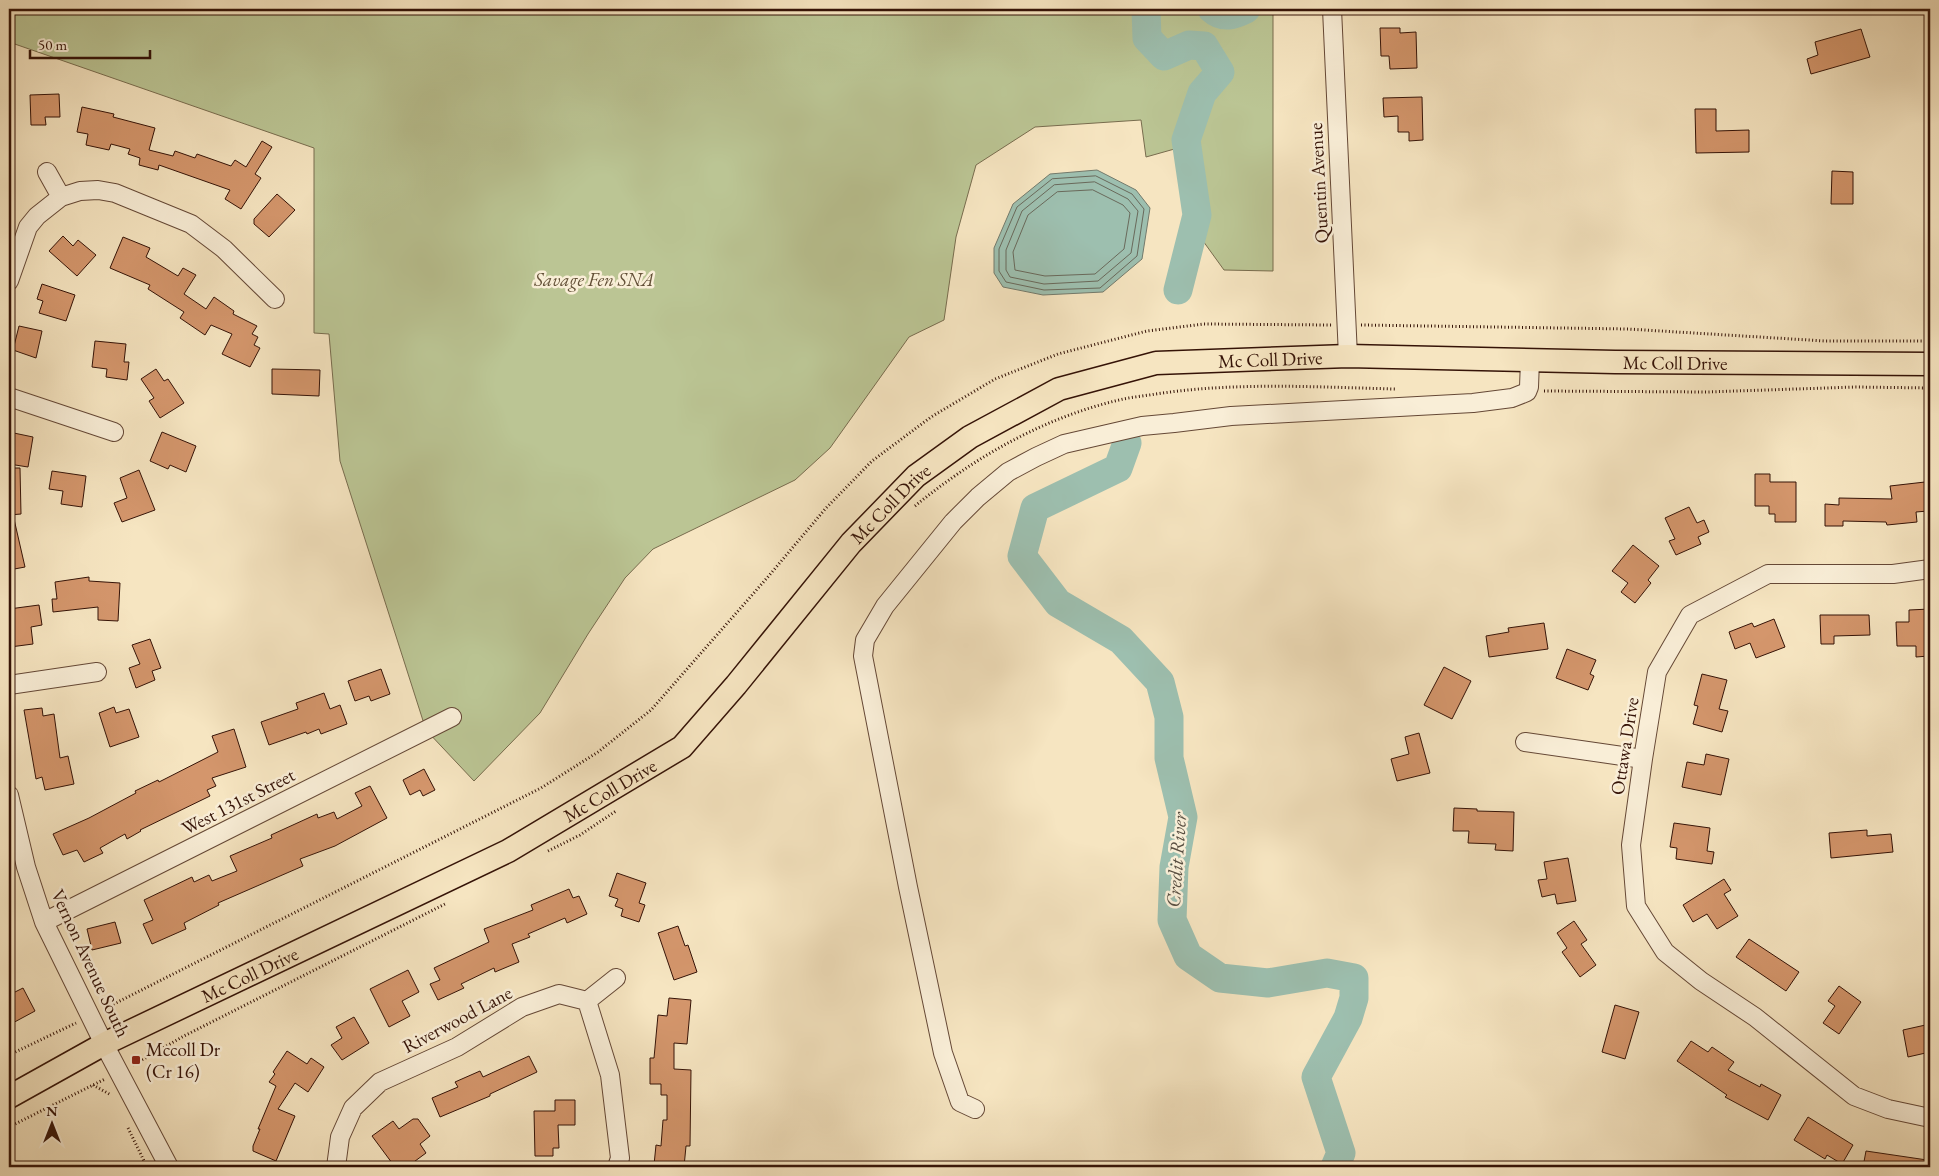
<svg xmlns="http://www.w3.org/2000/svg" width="1939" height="1176" viewBox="0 0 1939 1176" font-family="'EB Garamond',serif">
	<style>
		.green { fill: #bbc594; stroke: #786c4e }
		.water { fill: #9dbfaf; stroke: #737a6c }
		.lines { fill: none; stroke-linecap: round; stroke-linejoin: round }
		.shore { stroke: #69695b; stroke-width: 1 }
		.river { stroke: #9dbfaf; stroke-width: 29 }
		.building { fill: #d4966c; stroke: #351307 }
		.minor-casing { stroke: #654836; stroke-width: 20 }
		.major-casing { stroke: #351307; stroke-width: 25 }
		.path { stroke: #351307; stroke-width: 3; stroke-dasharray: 1 2.5; stroke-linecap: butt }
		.minor { stroke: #f9eed7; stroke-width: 18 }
		.major { stroke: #f6e5c1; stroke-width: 22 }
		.poi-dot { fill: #8f2418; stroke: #f9eed7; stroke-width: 2 }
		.labels { text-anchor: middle; stroke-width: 5; stroke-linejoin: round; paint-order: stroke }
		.street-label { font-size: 19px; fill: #351307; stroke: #f9eed7 }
		.park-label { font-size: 19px; font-style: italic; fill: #645138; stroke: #f9eed7 }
		.poi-label { font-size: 19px; fill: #351307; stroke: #f9eed7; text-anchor: start }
		.water-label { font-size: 20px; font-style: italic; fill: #594f42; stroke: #f9eed7 }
	</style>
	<rect width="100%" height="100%" fill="#f6e5c1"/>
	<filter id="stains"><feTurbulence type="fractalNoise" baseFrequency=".004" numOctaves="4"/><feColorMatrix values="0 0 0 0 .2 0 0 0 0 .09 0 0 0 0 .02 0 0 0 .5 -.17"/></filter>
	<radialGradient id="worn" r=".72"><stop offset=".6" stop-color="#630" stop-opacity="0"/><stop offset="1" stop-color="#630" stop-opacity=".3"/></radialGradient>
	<!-- green -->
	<path class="green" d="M9 9H1273V271L1224 270 1185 216 1198 194 1178 148 1146 157 1141 120 1035 127 976 165 956 237 944 320 909 337 830 448 795 480 653 549 625 578 588 634 540 713 474 781 426 730 340 461 329 334 314 333V148L9 42Z"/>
	<!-- water -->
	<path class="water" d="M1097 170 1136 190 1150 208 1142 259 1103 292 1043 295 1003 287 994 273V248L1013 204 1050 174Z"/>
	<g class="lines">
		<!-- shore -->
		<path class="shore" d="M1096 176 1132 194 1144 209 1137 256 1100 288 1044 290 1006 282 999 271V249L1017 207 1052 179Z
			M1095 182 1128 199 1138 211 1131 253 1098 281 1044 284 1010 277 1006 270V250L1022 211 1054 185Z
			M1093 190 1123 205 1130 213 1124 249 1095 274 1045 276 1015 270 1013 252 1028 215 1057 192Z"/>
		<!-- river -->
		<path class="river" d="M1146 9 1147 38 1164 56 1189 45 1204 46 1220 72 1202 93 1186 140 1197 215 1178 290
			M1212 9C1223 19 1234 15 1246 9
			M1127 443 1118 468 1035 508 1022 556 1058 603 1121 640 1160 682 1169 717V758L1183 817 1174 867 1172 920 1188 956 1220 978 1268 983 1327 973 1354 978V998L1348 1018 1316 1077 1341 1153 1335 1167"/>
	</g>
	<!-- building -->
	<path class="building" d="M1380 28H1400V33L1416 32 1417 68 1390 69 1389 56H1381Z
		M1861 29 1870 57 1811 74 1807 59 1818 55 1815 42Z
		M59 94 60 117H45L46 125H31L30 95Z
		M1422 97 1423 140 1409 141V132H1398V116L1384 117 1383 98Z
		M82 107 114 114 113 117 155 128 149 150 173 156 175 151 195 158 197 154 231 166 235 160 246 167 262 141 272 147 255 174 261 178 241 209 225 199 230 190 159 165 158 170 139 165 140 158 128 154 130 149 111 144 109 150 86 145 88 134 77 132Z
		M1695 109H1716V131L1749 130V152L1696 153Z
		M1832 171 1853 172V204H1831Z
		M277 194 295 210 269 237 254 224V219Z
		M63 236 73 246 78 240 96 255 77 276 49 251Z
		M123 237 150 248 146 257 178 276 183 268 196 275 184 294 206 309 214 297 234 311 233 314 257 326 252 334 258 337 254 345 260 348 250 367 222 354 232 334 211 325 205 335 180 318 184 312 148 289 150 285 110 268Z
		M42 284 75 295 66 321 39 313 43 301 37 299Z
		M19 326 42 331 36 358 13 350Z
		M95 341 126 344 124 362H129L127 380 106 377 107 369 92 367Z
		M156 369 164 381 168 379 184 403 160 418 149 401 154 398 141 379Z
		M272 369 320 370 319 396 272 394Z
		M9 432 33 437 28 467 9 464Z
		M162 432 196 446 186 472 170 465 168 469 150 461Z
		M9 468H20L21 514 9 515Z
		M139 470 155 510 122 522 114 503 127 498 120 478Z
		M52 471 86 476 82 507 61 504 63 491 49 489Z
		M1755 474H1770V482H1796V522H1775V514H1769V506H1755Z
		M1925 482 1928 511 1916 512 1917 522 1887 525 1886 522 1843 521V526H1825V504L1839 505V498L1892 499 1890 486Z
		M1689 507 1697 523 1704 520 1709 532 1698 537 1701 544 1676 555 1669 541 1675 539 1665 518Z
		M14 519 25 567 9 570V520Z
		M1633 545 1659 566 1648 580 1651 583 1635 603 1621 592 1628 583 1612 571Z
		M89 577V581L120 583 118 621 98 620V607L53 612 52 599H57L55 582Z
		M39 605 42 625 31 627 33 644 10 647 9 609Z
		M1930 609 1929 656 1916 657V646H1897L1896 622H1909V610Z
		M1820 615H1869L1870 635 1834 636V644H1821Z
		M1774 619 1785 647 1756 658 1750 643 1735 649 1729 632 1752 623 1754 627Z
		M1544 623 1548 649 1489 657 1486 636 1509 632 1508 628Z
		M150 639 161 668 152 671 155 680 136 688 129 668 140 664 132 645Z
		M1567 649 1596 660 1590 674 1594 676 1588 690 1556 678Z
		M1444 667 1471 681 1452 719 1424 705Z
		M381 669 390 694 371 701 369 696 355 701 348 681Z
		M1702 674 1727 680 1719 709 1728 711 1722 732 1693 724 1698 706 1694 705Z
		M324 693 330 709 340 705 347 724 321 734 319 729 307 734 306 732 269 745 261 722 298 709 296 703Z
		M114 707 116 713 129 709 139 737 110 747 99 713Z
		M42 708 43 716 54 714 60 758 68 756 74 784 45 790 42 777 36 779 24 710Z
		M234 729 246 767 212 778 216 786 207 790 210 796 140 830 141 831 127 839 125 834 100 848 103 853 84 862 77 850 63 855 53 834 89 818 136 793 135 791 158 780 159 782 218 752 212 736Z
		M1419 733 1430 773 1397 781 1391 759 1409 754 1405 737Z
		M1706 754 1729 759 1721 795 1682 787 1687 762 1704 765Z
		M424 769 435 790 423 796 420 790 410 795 403 780Z
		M370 786 387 818 335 846 300 859 303 866 218 903 219 905 184 923 186 929 152 944 143 924 153 920 144 900 192 877 194 882 209 875 212 881 237 871 230 856 272 838 271 835 317 814 318 818 334 812 337 819 362 806 355 793Z
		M1454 808 1477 809V811L1514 812 1513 851 1495 850 1496 844 1468 843 1469 831H1453Z
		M1674 823 1710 828 1707 851 1714 852 1712 864 1676 859 1677 848 1670 847Z
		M1867 830V836L1891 834 1893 852 1831 858 1829 833Z
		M1568 858 1576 901 1557 904 1555 894 1542 897 1538 880 1547 879 1544 862Z
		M617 873 646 883 639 903 645 905 639 922 621 916 623 909 615 906 618 899 609 896Z
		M1724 879 1731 890 1724 894 1738 916 1717 929 1707 914 1693 922 1683 905Z
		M569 889 573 898 579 896 587 914 567 923 565 918 528 934 530 937 512 944 519 962 495 972 494 968 461 984 464 988 438 1000 430 984 440 980 434 968 489 942 484 929 533 910 531 905Z
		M1574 921 1587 940 1581 944 1596 965 1580 977 1562 952 1567 948 1557 933Z
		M115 922 121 943 92 950 87 929Z
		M678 926 685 946 688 945 697 972 674 980 658 933Z
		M1749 939 1799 972 1786 991 1736 957Z
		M408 970 419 992 402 1001 410 1016 389 1027 370 989Z
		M1839 986 1861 1002 1839 1034 1823 1023 1835 1006 1828 1001Z
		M23 988 35 1011 9 1025V995Z
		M669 998 691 1000 687 1044 674 1043V1069L691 1070 690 1146H686L684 1167 654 1165 656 1145 661 1146 663 1120H667V1095H661V1084H650V1058H654L658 1015 667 1016Z
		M1615 1005 1639 1012 1625 1059 1602 1052Z
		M354 1017 369 1043 342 1060 331 1045 342 1038 336 1027Z
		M1930 1024V1052L1908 1057 1903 1030Z
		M1691 1041 1708 1052 1712 1047 1734 1062 1728 1070 1760 1087 1761 1084 1781 1095 1768 1120 1725 1097 1727 1095 1677 1061Z
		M287 1051 307 1064 311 1058 324 1067 308 1092 295 1083 278 1109 295 1116 276 1161 253 1151V1146L260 1129H258L276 1086 269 1082 275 1074 273 1072Z
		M529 1056 537 1072 490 1094V1096L440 1117 432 1098 458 1087 455 1082 480 1071 483 1077Z
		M555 1100H575V1125H558L559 1148H553V1156H535L534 1111H555Z
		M1808 1117 1853 1145 1842 1164 1827 1155 1825 1159 1794 1140Z
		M413 1119H418L430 1136 420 1144 426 1153 407 1167H395L372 1136 393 1121 399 1129Z
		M1866 1151 1927 1160V1167H1863Z"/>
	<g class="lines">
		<!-- minor casing -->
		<g class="minor-casing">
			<path id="minor" d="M1332 9 1348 356
				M47 172 61 197
				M9 281 28 227 37 216 61 197 80 191 98 190 115 193 191 224 224 249 275 299
				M9 397 114 432
				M1930 569 1893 574H1768L1690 615 1657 672 1643 759 1631 845 1636 906 1665 952 1701 981 1755 1017 1854 1096 1888 1109 1930 1118
				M9 685 97 672
				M1525 742 1643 759
				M9 795 26 867 44 922 104 1044 169 1167
				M44 922 452 717
				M587 1001 610 1075 620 1158 617 1167
				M975 1109 960 1102 943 1053 908 887 863 656 865 640 885 606 953 522 978 497 1008 472 1036 457 1064 444 1142 426 1174 423 1231 416 1473 403 1512 398 1527 392 1529 387 1530 360
				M336 1167 340 1137 353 1108 380 1082 457 1047 522 1007 559 994 587 1001 616 978"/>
		</g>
		<!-- major casing -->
		<g class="major-casing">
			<g id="major">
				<path id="s1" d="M9 1097 104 1044 508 851 682 747 736 685 851 543 916 476 970 437 1059 389 1156 363 1348 356 1615 362 1930 364"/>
			</g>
		</g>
		<!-- path -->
		<path class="path" d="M1361 325 1628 329 1825 341H1930
			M1544 391 1706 392 1856 387 1930 388
			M915 506C975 457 1043 418 1119 400 1131 397 1144 396 1156 394 1235 382 1315 387 1395 389
			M548 851 580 835 616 811
			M104 1009 541 788 598 752 651 710 767 578 826 508 872 461 931 417 995 379 1058 354 1147 331 1204 324 1332 325
			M9 1055 76 1023
			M133 1065 184 1036 447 903
			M93 1085 111 1095
			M9 1127 105 1079
			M128 1128 147 1167"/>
		<!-- minor -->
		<use href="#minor" class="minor"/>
		<!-- major -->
		<use href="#major" class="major"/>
	</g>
	<!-- markers -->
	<rect class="poi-dot" x="131" y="1055" width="10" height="10" rx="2.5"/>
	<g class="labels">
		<!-- street labels -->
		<g class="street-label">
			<text transform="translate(1318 183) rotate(-93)" y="7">Quentin Avenue</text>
			<text dy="7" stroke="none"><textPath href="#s1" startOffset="1500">Mc Coll Drive</textPath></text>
			<text dy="7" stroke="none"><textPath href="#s1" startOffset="1905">Mc Coll Drive</textPath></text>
			<text dy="7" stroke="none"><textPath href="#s1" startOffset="1080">Mc Coll Drive</textPath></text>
			<text transform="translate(1624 746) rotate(-81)" y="7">Ottawa Drive</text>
			<text dy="7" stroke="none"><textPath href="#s1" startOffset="675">Mc Coll Drive</textPath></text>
			<text transform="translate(238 801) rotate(-27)" y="7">West 131st Street</text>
			<text transform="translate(91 963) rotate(65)" y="7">Vernon Avenue South</text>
			<text dy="7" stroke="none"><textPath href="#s1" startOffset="270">Mc Coll Drive</textPath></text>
			<text transform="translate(457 1019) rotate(-28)" y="7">Riverwood Lane</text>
		</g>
		<!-- park labels -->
		<g class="park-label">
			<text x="594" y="286">Savage Fen SNA</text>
		</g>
		<!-- poi labels -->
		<g class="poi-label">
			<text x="146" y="1056">Mccoll Dr<tspan x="146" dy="22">(Cr 16)</tspan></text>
		</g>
		<!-- water labels -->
		<g class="water-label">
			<text transform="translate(1176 860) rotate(-86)" y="7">Credit River</text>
		</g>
	</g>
	<!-- margin -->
	<rect width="1939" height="1176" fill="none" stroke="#f6e5c1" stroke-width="30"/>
	<rect x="10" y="10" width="1919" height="1156" fill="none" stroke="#351307" stroke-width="2.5"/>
	<rect x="15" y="15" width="1909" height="1146" fill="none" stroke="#351307"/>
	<!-- north arrow -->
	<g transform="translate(52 1124)" stroke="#f9eed7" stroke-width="4" paint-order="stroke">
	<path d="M0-4L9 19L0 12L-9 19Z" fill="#351307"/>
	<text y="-8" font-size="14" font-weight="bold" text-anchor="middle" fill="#351307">N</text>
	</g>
	<!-- scale -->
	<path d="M30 50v8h120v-8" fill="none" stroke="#351307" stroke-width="2.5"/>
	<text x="38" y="50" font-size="15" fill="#351307" stroke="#f9eed7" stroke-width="4" paint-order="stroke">50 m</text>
	<rect width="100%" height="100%" filter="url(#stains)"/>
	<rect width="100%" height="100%" fill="url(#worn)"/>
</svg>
